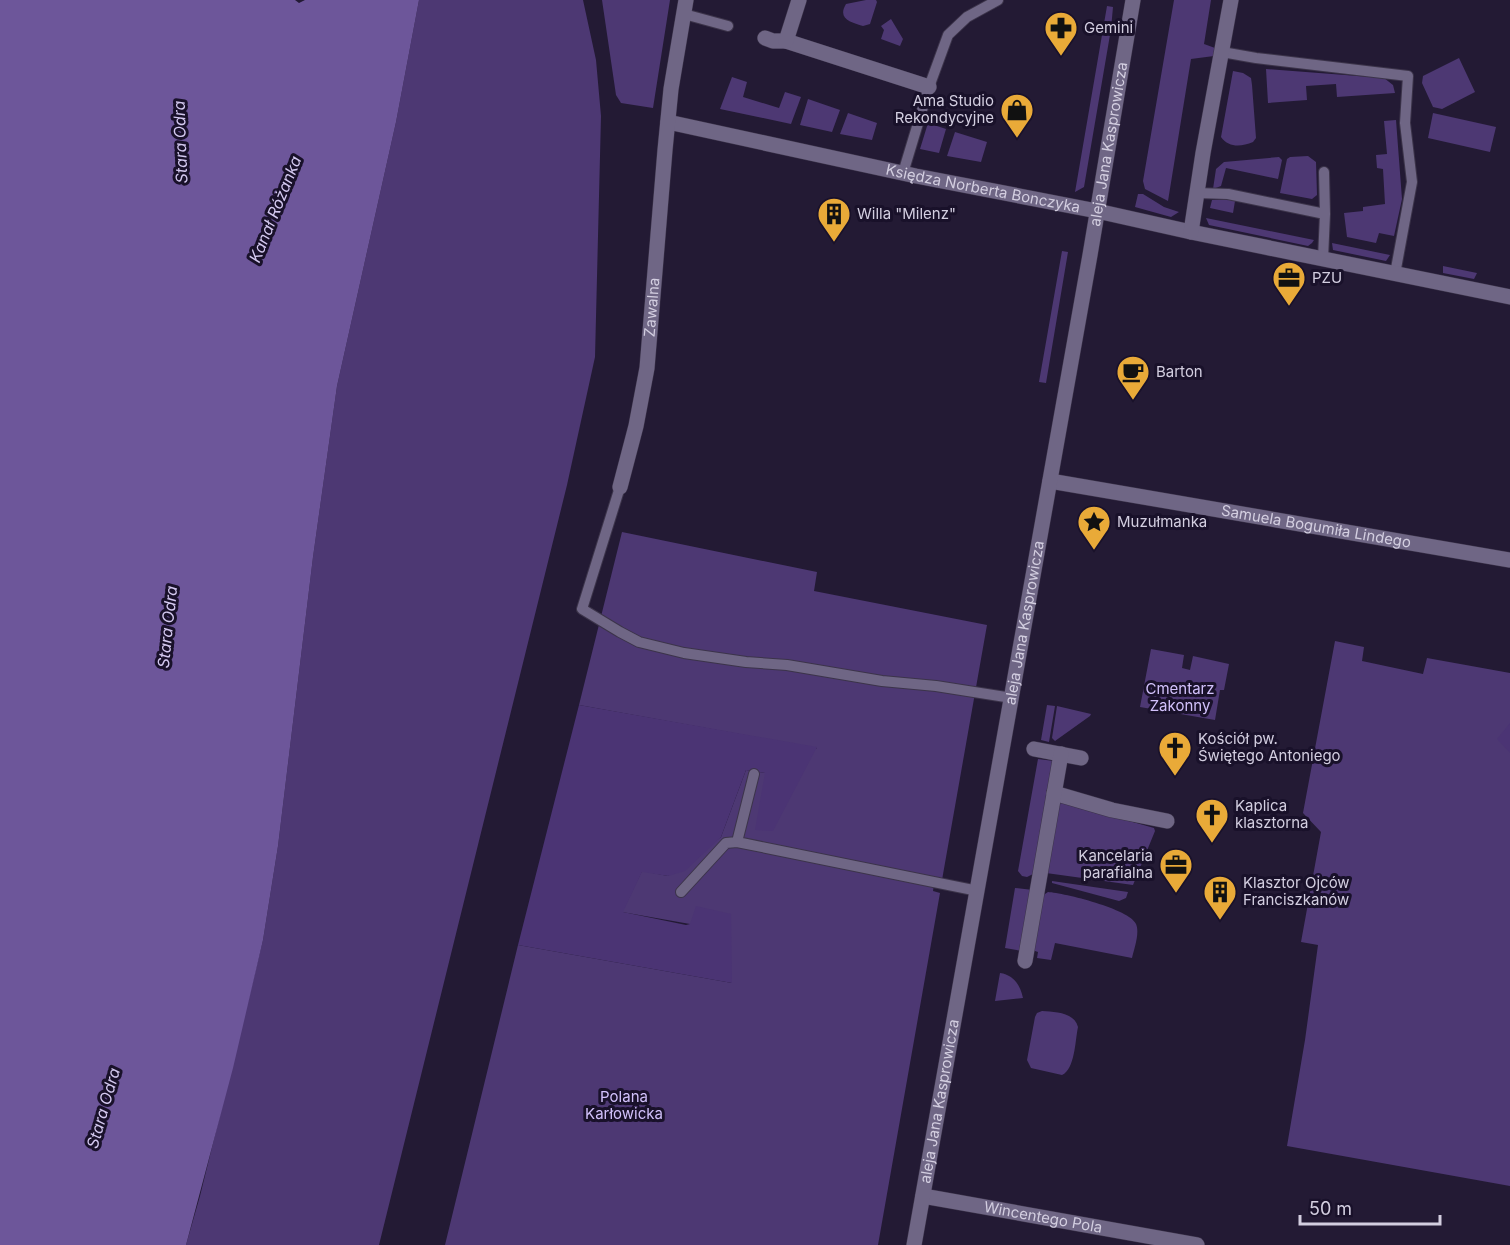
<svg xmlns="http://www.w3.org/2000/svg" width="1510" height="1245" viewBox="0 0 1510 1245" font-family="Inter,sans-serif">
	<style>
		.green { fill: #4d3873 }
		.forest { fill: #4b3474 }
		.water { fill: #6d569a }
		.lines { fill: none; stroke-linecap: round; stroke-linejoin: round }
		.lane-casing { stroke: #3c344a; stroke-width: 12 }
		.street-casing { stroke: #3c344a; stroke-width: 16 }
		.secondary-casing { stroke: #3c344a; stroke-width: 16 }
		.lane { stroke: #6f6685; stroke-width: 10 }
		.street { stroke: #6f6685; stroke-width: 15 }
		.secondary { stroke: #6f6685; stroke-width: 15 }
		.labels { text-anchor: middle; stroke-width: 6; stroke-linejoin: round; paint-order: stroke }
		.poi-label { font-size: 15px; fill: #d3cee0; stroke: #19112a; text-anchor: start }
		.street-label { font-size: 15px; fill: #d3cee0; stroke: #19112a }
		.park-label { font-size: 15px; fill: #d2c1fb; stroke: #19112a }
		.water-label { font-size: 16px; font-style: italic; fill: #d4c9f0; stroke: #19112a }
	</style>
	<rect width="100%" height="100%" fill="#231a34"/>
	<!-- green -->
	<path class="green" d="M419 0H583L596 60 601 116 595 357 567 485 379 1245H186L200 1196 263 940 278 846 313 557 337 386 396 122Z
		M602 0H670L653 108 621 103 616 95Z
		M866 0H876L877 2 870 24 863 26C851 22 837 19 846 4Z
		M1174 0H1211L1204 44 1215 48 1214 56 1191 59 1168 201 1145 189 1143 181Z
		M1107 6 1113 7 1111 29 1084 187 1075 192Z
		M891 19 903 39 900 46 881 39 884 30 881 26Z
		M1459 58 1475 92 1442 109 1433 107 1422 83 1423 76Z
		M1266 69 1384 78 1393 85 1395 93 1337 97 1336 84 1306 86 1307 100 1268 103Z
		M1233 71 1243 73 1251 78 1252 85 1256 138 1253 142C1241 147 1229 148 1221 137Z
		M732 77 747 82 743 97 779 108 785 92 801 97 791 124 720 109Z
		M808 99 840 110 832 132 800 125Z
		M848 113 877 123 872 140 840 134Z
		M1433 113 1496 127 1490 152 1428 138Z
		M1396 120 1402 199 1394 236 1379 233 1376 243 1347 237 1344 213 1363 211V207L1385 204 1383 169 1377 168 1376 155 1387 154 1384 121Z
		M928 123 946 129 939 153 920 149Z
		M955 132 987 142 981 162 947 156Z
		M1308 156 1316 162 1317 195 1312 199 1280 193 1287 159 1290 157Z
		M1279 157 1282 160 1278 179 1226 168 1221 186 1213 189 1216 169 1224 162Z
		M1138 194H1143L1164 207 1179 212 1171 217 1135 207Z
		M1233 199 1235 201 1233 213 1210 208 1212 200Z
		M1206 218 1314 240 1312 243 1308 246 1209 225Z
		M1332 243 1390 255 1386 261 1333 250Z
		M1062 251 1068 252 1046 383 1039 382Z
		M1443 266 1477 273 1474 279 1443 273Z
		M622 532 817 572 814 591 987 625 942 880 934 884 933 891 940 893 878 1245H445L518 945 732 983 690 924 622 912 642 871 668 876 721 837 746 770 765 773 817 748 579 705Z
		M1335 641 1364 647 1362 661 1423 674 1427 658 1510 673V1186L1287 1146 1305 1040 1318 945 1301 942 1321 832 1303 813Z
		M1151 649 1184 655 1182 668 1190 670 1193 656 1229 664 1224 690H1220L1215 720 1140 707Z
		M1047 705 1055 706 1049 742 1041 740Z
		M1057 706 1091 714 1090 716 1055 741 1052 738Z
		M1038 759 1054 761 1033 874 1027 877 1022 876 1018 871Z
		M1059 801 1154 828 1155 831 1133 885 1046 873Z
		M1052 881 1128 892 1126 898 1119 901 1052 883Z
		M1015 888 1033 890 1022 951 1005 948Z
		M1048 892C1064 893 1130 909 1136 924 1140 933 1134 949 1132 958L1055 943 1051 960 1037 958 1038 952 1032 950 1042 896Z
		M1000 973C1014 975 1020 985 1023 998L995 1001Z
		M1042 1011C1055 1012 1074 1012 1078 1027 1075 1041 1075 1069 1062 1075L1031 1068 1027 1060 1035 1017 1037 1013Z"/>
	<!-- forest -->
	<path class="forest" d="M579 705 817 747 773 831 755 830 765 773 746 770 721 837 685 871 668 876 642 872 623 912 686 925 690 924 696 906 731 914 732 983 518 945Z
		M1510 723V753L1497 739Z"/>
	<!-- water -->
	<path class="water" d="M0 0H295L299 3 305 0H419L396 122 337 386 313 557 278 846 263 940 233 1068 186 1245H0Z"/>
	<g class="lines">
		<!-- lane casing -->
		<g class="lane-casing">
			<path id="lane" d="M684 14 728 26
				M1222 52 1256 58 1408 76 1405 123 1412 182 1395 274
				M1324 172 1325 214
				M903 173 929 87 948 35 967 17 998 0
				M1197 193 1228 194 1325 214 1323 259
				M620 487 582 609 620 632 639 642 684 653 746 662 787 665 882 681 936 686 1012 698
				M754 774 737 842 978 891
				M681 892 726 843 737 842"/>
		</g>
		<!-- street casing -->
		<g class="street-casing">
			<g id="street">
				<path d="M765 38 773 41H786L929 87"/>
				<path d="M786 41 799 0"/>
				<path id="s1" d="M668 122 916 176 1097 211 1191 232 1510 297"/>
				<path d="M1191 232 1203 153 1231 0"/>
				<path id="s2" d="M1050 481 1510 560"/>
				<path id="s3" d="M620 487 636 426 647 368 665 150 671 89 686 0"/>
				<path d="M1034 749 1081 758"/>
				<path d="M1054 793 1112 810 1167 821"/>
				<path d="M1025 961 1061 754"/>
				<path id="s4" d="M923 1196 1197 1245"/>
			</g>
		</g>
		<!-- secondary casing -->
		<g class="secondary-casing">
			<g id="secondary">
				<path id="s5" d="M914 1245 1090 255 1133 0"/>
			</g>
		</g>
		<!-- lane -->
		<use href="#lane" class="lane"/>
		<!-- street -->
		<use href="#street" class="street"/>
		<!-- secondary -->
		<use href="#secondary" class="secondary"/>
	</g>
	<!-- icons -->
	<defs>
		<g id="pharmacy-pin" transform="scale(1.725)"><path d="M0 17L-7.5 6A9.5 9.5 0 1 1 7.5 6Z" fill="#e9aa38" stroke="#19112a"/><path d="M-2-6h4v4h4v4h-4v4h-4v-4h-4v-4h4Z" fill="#111"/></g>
		<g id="shop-pin" transform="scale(1.725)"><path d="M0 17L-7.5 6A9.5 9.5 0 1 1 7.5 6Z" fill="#e9aa38" stroke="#19112a"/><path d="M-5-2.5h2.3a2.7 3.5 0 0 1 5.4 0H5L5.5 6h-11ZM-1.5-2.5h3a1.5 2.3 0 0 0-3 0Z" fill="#111"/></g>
		<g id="building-pin" transform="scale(1.725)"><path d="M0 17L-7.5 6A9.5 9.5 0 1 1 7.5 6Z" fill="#e9aa38" stroke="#19112a"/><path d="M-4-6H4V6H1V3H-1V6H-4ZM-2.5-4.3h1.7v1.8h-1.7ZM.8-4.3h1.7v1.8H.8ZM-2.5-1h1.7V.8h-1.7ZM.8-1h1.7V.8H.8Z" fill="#111"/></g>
		<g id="office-pin" transform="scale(1.725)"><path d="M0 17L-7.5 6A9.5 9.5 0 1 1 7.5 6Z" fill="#e9aa38" stroke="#19112a"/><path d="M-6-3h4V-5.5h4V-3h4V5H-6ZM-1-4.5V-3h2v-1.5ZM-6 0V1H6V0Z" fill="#111"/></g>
		<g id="cafe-pin" transform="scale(1.725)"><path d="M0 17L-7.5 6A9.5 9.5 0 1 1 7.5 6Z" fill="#e9aa38" stroke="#19112a"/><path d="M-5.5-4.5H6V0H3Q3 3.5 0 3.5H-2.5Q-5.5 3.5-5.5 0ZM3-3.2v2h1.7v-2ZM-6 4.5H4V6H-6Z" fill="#111"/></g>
		<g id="sight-pin" transform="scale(1.725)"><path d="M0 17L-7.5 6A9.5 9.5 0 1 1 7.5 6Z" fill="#e9aa38" stroke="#19112a"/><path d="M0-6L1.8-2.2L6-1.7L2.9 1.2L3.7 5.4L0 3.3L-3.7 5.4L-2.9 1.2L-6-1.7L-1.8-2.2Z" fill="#111"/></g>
		<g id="church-pin" transform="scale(1.725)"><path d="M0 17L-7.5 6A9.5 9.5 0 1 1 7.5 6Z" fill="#e9aa38" stroke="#19112a"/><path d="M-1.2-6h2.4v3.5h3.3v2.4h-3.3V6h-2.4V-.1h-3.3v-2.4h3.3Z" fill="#111"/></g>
	</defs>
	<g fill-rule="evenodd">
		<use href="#pharmacy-pin" x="1061" y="28"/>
		<use href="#shop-pin" x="1017" y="110"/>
		<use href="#building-pin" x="834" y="214"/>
		<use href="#office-pin" x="1289" y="278"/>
		<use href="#cafe-pin" x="1133" y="372"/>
		<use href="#sight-pin" x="1094" y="522"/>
		<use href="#church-pin" x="1175" y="748"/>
		<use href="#church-pin" x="1212" y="815"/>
		<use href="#office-pin" x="1176" y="865"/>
		<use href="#building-pin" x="1220" y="892"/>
	</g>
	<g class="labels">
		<!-- poi labels -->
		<g class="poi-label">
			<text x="1084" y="33">Gemini</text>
			<text x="994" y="106" text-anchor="end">Ama Studio<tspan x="994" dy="17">Rekondycyjne</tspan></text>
			<text x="857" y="219">Willa "Milenz"</text>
			<text x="1312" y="283">PZU</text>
			<text x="1156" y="377">Barton</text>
			<text x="1117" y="527">Muzułmanka</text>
			<text x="1198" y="744">Kościół pw.<tspan x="1198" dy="17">Świętego Antoniego</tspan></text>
			<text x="1235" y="811">Kaplica<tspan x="1235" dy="17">klasztorna</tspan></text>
			<text x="1153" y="861" text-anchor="end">Kancelaria<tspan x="1153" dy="17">parafialna</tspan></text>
			<text x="1243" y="888">Klasztor Ojców<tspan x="1243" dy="17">Franciszkanów</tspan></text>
		</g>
		<!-- street labels -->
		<g class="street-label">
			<text dy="5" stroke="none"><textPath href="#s5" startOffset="1118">aleja Jana Kasprowicza</textPath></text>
			<text dy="5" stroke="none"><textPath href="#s1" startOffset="322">Księdza Norberta Bonczyka</textPath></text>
			<text dy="5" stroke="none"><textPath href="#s3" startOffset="183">Zawalna</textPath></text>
			<text dy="5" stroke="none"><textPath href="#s2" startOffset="270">Samuela Bogumiła Lindego</textPath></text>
			<text dy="5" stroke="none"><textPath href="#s5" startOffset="632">aleja Jana Kasprowicza</textPath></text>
			<text dy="5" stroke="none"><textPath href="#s5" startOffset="146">aleja Jana Kasprowicza</textPath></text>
			<text dy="5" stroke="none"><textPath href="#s4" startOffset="122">Wincentego Pola</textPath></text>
		</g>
		<!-- park labels -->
		<g class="park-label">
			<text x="1180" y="694">Cmentarz<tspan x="1180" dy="17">Zakonny</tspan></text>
			<text x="624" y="1102">Polana<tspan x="624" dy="17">Karłowicka</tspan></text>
		</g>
		<!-- water labels -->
		<g class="water-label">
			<text transform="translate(180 142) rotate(-92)" y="6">Stara Odra</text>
			<text transform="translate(275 209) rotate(-68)" y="6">Kanał Różanka</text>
			<text transform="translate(167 627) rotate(-84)" y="6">Stara Odra</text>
			<text transform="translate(103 1108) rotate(-74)" y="6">Stara Odra</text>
		</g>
	</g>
	<!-- scale -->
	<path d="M1300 1215v9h140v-9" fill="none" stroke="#d3cee0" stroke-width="3"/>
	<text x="1309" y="1215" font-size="18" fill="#d3cee0" stroke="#19112a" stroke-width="4.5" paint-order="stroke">50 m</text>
</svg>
